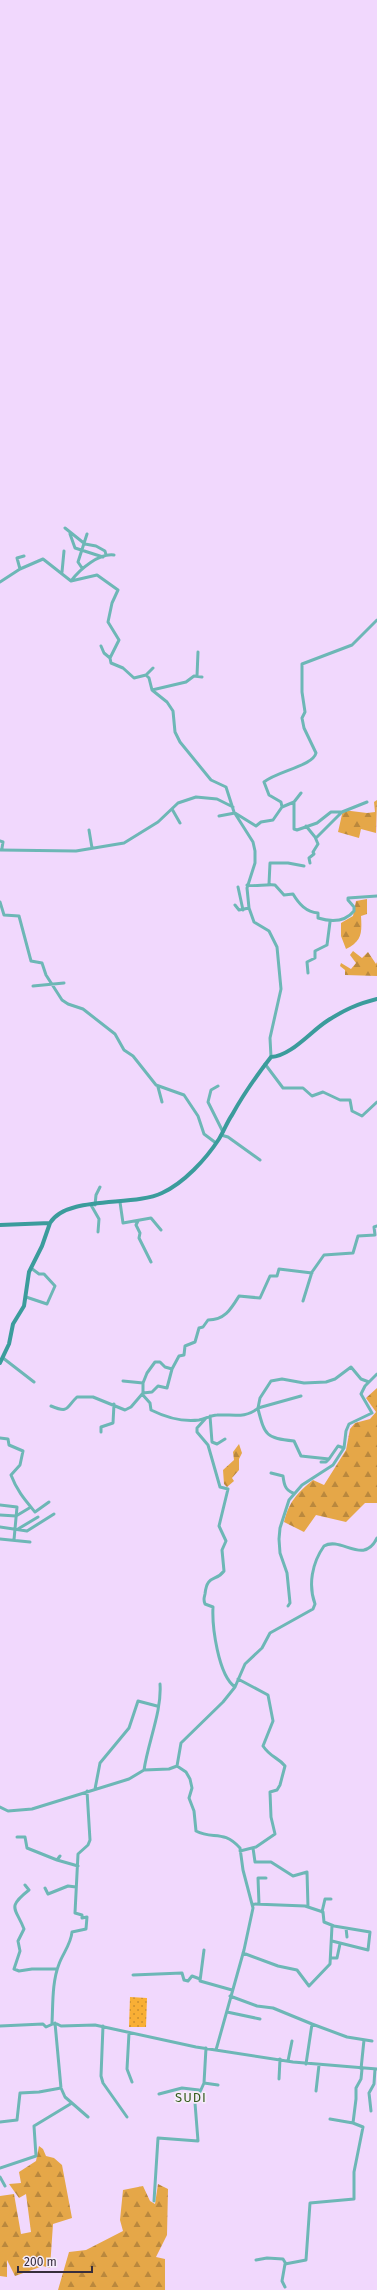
<svg xmlns="http://www.w3.org/2000/svg" width="377" height="2290" viewBox="0 0 377 2290" font-family="'Fira Sans',sans-serif">
	<style>
		.green { fill: url(#green-dots) }
		.forest { fill: url(#forest-firs) }
		.lines { fill: none; stroke-linecap: round; stroke-linejoin: round }
		.street { stroke: #6db7b6; stroke-width: 3 }
		.secondary { stroke: #3b9c9c; stroke-width: 4 }
		.labels { text-anchor: middle; stroke-width: 3.5; stroke-linejoin: round; paint-order: stroke }
		.quarter-label { font-size: 13px; letter-spacing: 1px; fill: #375c1e; stroke: #f5ebfa }
	</style>
	<defs>
		<pattern id="green-dots" width="8" height="8" patternUnits="userSpaceOnUse"><rect width="8" height="8" fill="#f9af35"/><path d="M2 2h.1M6 6h.1" fill="none" stroke="#ca8f2e" stroke-width="1.8" stroke-linecap="round"/></pattern>
		<pattern id="forest-firs" width="22" height="20" patternUnits="userSpaceOnUse"><rect width="22" height="20" fill="#e5a748"/><path d="M5 1l3.5 6h-7zM16 11l3.5 6h-7z" fill="#ba883d"/></pattern>
	</defs>
	<rect width="100%" height="100%" fill="#f1d8fd"/>
	<!-- green -->
	<path class="green" d="M130 1997 147 1998 146 2027H129Z"/>
	<!-- forest -->
	<path class="forest" d="M377 800 376 833 361 829 359 838 338 832 343 810 367 813 375 812 374 802Z
		M367 899V914L361 916C362 933 362 941 346 949L341 936V923L353 916 356 901Z
		M353 951 362 958 368 952 376 964 377 962V976L345 975V970L340 966 341 963 351 969 356 963 350 955Z
		M377 1388V1503H365L346 1522 316 1515 304 1532 284 1522C289 1502 297 1493 313 1480L324 1485 346 1450 350 1429 355 1423 370 1419 376 1412 366 1398Z
		M239 1444 242 1453 239 1459V1470L232 1478 234 1481 227 1487 224 1484 223 1470 234 1460 233 1452Z
		M39 2146 43 2149 46 2156 54 2158 62 2165 72 2218 53 2224 50 2268 43 2266 15 2276 7 2260V2277L0 2276V2196L14 2194 21 2234 31 2232 26 2194 19 2198 9 2184 21 2183 19 2172 36 2161Z
		M158 2184 168 2189 167 2235 156 2257 165 2259V2290H58L69 2252 86 2250 123 2231 120 2220 123 2190 143 2186 150 2201 155 2204Z"/>
	<g class="lines">
		<!-- street -->
		<path class="street" d="M65 528 85 544 96 546 105 551 106 555
			M70 534 75 548 103 557
			M82 568 78 562 87 534
			M20 569 17 558 24 556
			M62 572 64 551
			M71 581C80 569 99 553 114 555
			M0 582 20 569 43 559 71 581 97 575 118 590 112 603 108 622 119 640 110 658 111 663 123 668 134 678 146 675 149 678 152 690 167 702 173 711 175 732 180 742 211 780 226 787 234 812 253 842 255 851V863L247 888 249 908 254 922 269 931 277 947 281 989 270 1038 271 1057
			M101 646 104 653 110 658
			M146 675 153 668
			M197 676 198 652
			M152 690 186 682 194 676 202 677
			M294 802V829L297 830 317 823 331 812H342L367 802
			M282 807 281 802 269 795 264 782C277 771 313 766 316 753L304 728 302 718 305 712 302 692V664L352 645 377 620
			M172 809 180 823
			M219 816 235 813 256 826 261 822 273 820 282 807 294 802 301 793
			M306 826 315 837 318 844 313 852 314 854 309 858 310 863
			M89 830 92 848
			M316 838 342 812
			M0 841 3 842 2 848
			M0 850 76 851 124 843 158 822 178 803 196 797 217 799 233 807
			M269 884 270 863H288L304 866
			M247 885C252 887 267 884 275 885L284 895 293 894C299 904 306 912 318 913V918C331 922 345 922 354 911V907L348 900V898L377 896
			M238 887 243 910
			M0 902 4 915 19 916 31 961 42 963 46 975 62 1000 68 1004 83 1009 115 1034 124 1050 133 1056 156 1085 184 1095 198 1116 204 1134 216 1143
			M235 905 239 910 249 908
			M308 973 307 962 315 958V951L327 945 330 922
			M33 986 64 983
			M265 1064 283 1088H303L312 1096 323 1092 340 1100H350L352 1111 362 1116 377 1102
			M218 1086 211 1090 208 1102 223 1132
			M158 1087 162 1102
			M221 1135 228 1137 260 1160
			M120 1202 123 1223 151 1218 161 1230
			M91 1205 99 1219 98 1232
			M95 1205 96 1195 100 1187
			M138 1221 136 1225 140 1233 139 1238 151 1262
			M26 1297 47 1304 55 1286 44 1274H39L31 1268
			M303 1301 312 1272 324 1255 353 1253 358 1236 375 1235 374 1227 377 1226
			M3 1358 34 1382
			M123 1381 143 1383V1393
			M143 1383 147 1373 155 1362H160L165 1367 172 1369
			M142 1394 150 1403 151 1410C165 1417 183 1422 199 1420 205 1419 211 1415 217 1415 232 1414 246 1419 258 1408L260 1398 271 1381 282 1379 304 1383 326 1382 335 1379 351 1367 361 1379 369 1382
			M51 1406C70 1414 66 1407 77 1397H93L125 1410 131 1407 143 1393 152 1392 158 1386 167 1388 172 1369 179 1356 184 1355 185 1346 195 1342 199 1328 203 1327 208 1320C225 1320 231 1309 239 1296L260 1298 270 1276H277L279 1269 312 1273
			M258 1408 301 1396
			M258 1409C265 1436 266 1438 294 1441L301 1456 329 1459 338 1446 344 1448
			M210 1416 212 1442 217 1444 225 1439
			M206 1418 197 1428V1432L208 1445 220 1487 228 1489 219 1526 226 1541 222 1550 224 1571C216 1582 207 1574 205 1594 204 1599 203 1599 205 1604L213 1607C212 1626 218 1675 235 1687
			M101 1432V1427L113 1423 114 1404
			M0 1438 8 1439 9 1445 23 1451 20 1465 11 1475C17 1491 25 1500 35 1512L49 1502
			M321 1462H326L329 1459
			M271 1473 283 1476C284 1484 285 1490 293 1493
			M0 1505 17 1507 14 1540
			M0 1515 16 1516 31 1507
			M0 1527 27 1531 54 1514
			M18 1529 38 1517
			M0 1539 30 1542
			M288 1606 290 1603 287 1573 280 1553 279 1539 280 1528 289 1500 302 1485 333 1465 344 1448 346 1431 349 1424 372 1413 361 1394 365 1386 377 1374
			M238 1679 268 1695 273 1721 263 1746C271 1758 278 1757 285 1766L280 1785 277 1790 270 1792 271 1817 275 1834 256 1847 240 1851
			M177 1766 181 1743 223 1702 235 1687 245 1664 262 1648 270 1633 313 1609 315 1604C308 1585 312 1563 324 1546 341 1536 364 1566 377 1538
			M144 1770C148 1742 162 1711 160 1684
			M95 1789 100 1763 129 1728 138 1701 157 1706
			M0 1807 8 1811 32 1809 129 1779 144 1770 169 1769 177 1766 186 1772 190 1779 192 1788 189 1798 194 1811 196 1831C213 1840 223 1829 240 1848L243 1870 253 1908 244 1950 216 2050
			M17 1837H25L27 1848 57 1860 60 1856
			M253 1848 255 1862H271L293 1876 307 1872 308 1907
			M57 1860 78 1866
			M25 1885 29 1890C6 1908 16 1908 24 1929L18 1941 20 1951 14 1969 19 1971 32 1969H57
			M45 1888 48 1894 68 1886 76 1887
			M252 1904 305 1906 323 1912 324 1922 334 1926 370 1932 368 1950 332 1941
			M259 1904 258 1878H266
			M322 1912 325 1899H331
			M346 1928 347 1937
			M204 1950 200 1981 232 1990
			M243 1953 278 1966 297 1970 309 1986 330 1964 332 1926
			M332 1958H337L340 1944
			M133 1975 182 1973 184 1980 188 1981 192 1976 200 1979
			M230 1996 257 2006 273 2008 312 2024 306 2064
			M227 2012 260 2019
			M52 2023C53 2004 52 1982 59 1964 63 1953 71 1944 72 1932L86 1929 87 1917 82 1918V1915L75 1913 78 1854 88 1845 90 1840 87 1791
			M55 2023 61 2088 65 2097 88 2117
			M312 2024 347 2037 372 2041
			M0 2026 43 2024 46 2027 55 2023 61 2026 95 2025 196 2047 293 2062 377 2069
			M103 2026 101 2076 103 2083 127 2117
			M129 2033 127 2069 132 2082
			M288 2061 292 2041
			M361 2069 364 2040
			M279 2079 280 2059
			M204 2083 218 2085
			M316 2091 319 2065
			M159 2094 182 2088 199 2090
			M371 2111 369 2093 374 2084 375 2069
			M330 2119 353 2123
			M0 2122 17 2120 20 2093 39 2092 61 2088
			M0 2168 36 2156 34 2126 72 2103
			M0 2177 5 2186
			M154 2201 158 2138 198 2141 195 2103 204 2083 206 2048
			M256 2260 267 2258 283 2259 286 2264
			M285 2287 282 2281 285 2264 306 2260 310 2203 354 2199V2172L363 2127 353 2123 356 2099V2088L361 2079 362 2069"/>
		<!-- secondary -->
		<path class="secondary" d="M0 1225 50 1223C67 1195 133 1207 162 1193 184 1183 206 1159 219 1139 224 1131 227 1122 232 1115 243 1095 257 1075 271 1057 291 1056 310 1032 327 1021 344 1010 357 1004 377 999
			M0 1363 9 1344 13 1324 24 1306 29 1272 42 1246 50 1223"/>
	</g>
	<g class="labels">
		<!-- quarter labels -->
		<g class="quarter-label">
			<text x="191" y="2102">SUDI</text>
		</g>
	</g>
	<!-- scale -->
	<path d="M18 2266v6h74v-6" fill="none" stroke="#372d3c" stroke-width="2"/>
	<text x="24" y="2266" font-size="12" fill="#372d3c" stroke="#f5ebfa" stroke-width="3" paint-order="stroke">200 m</text>
</svg>
